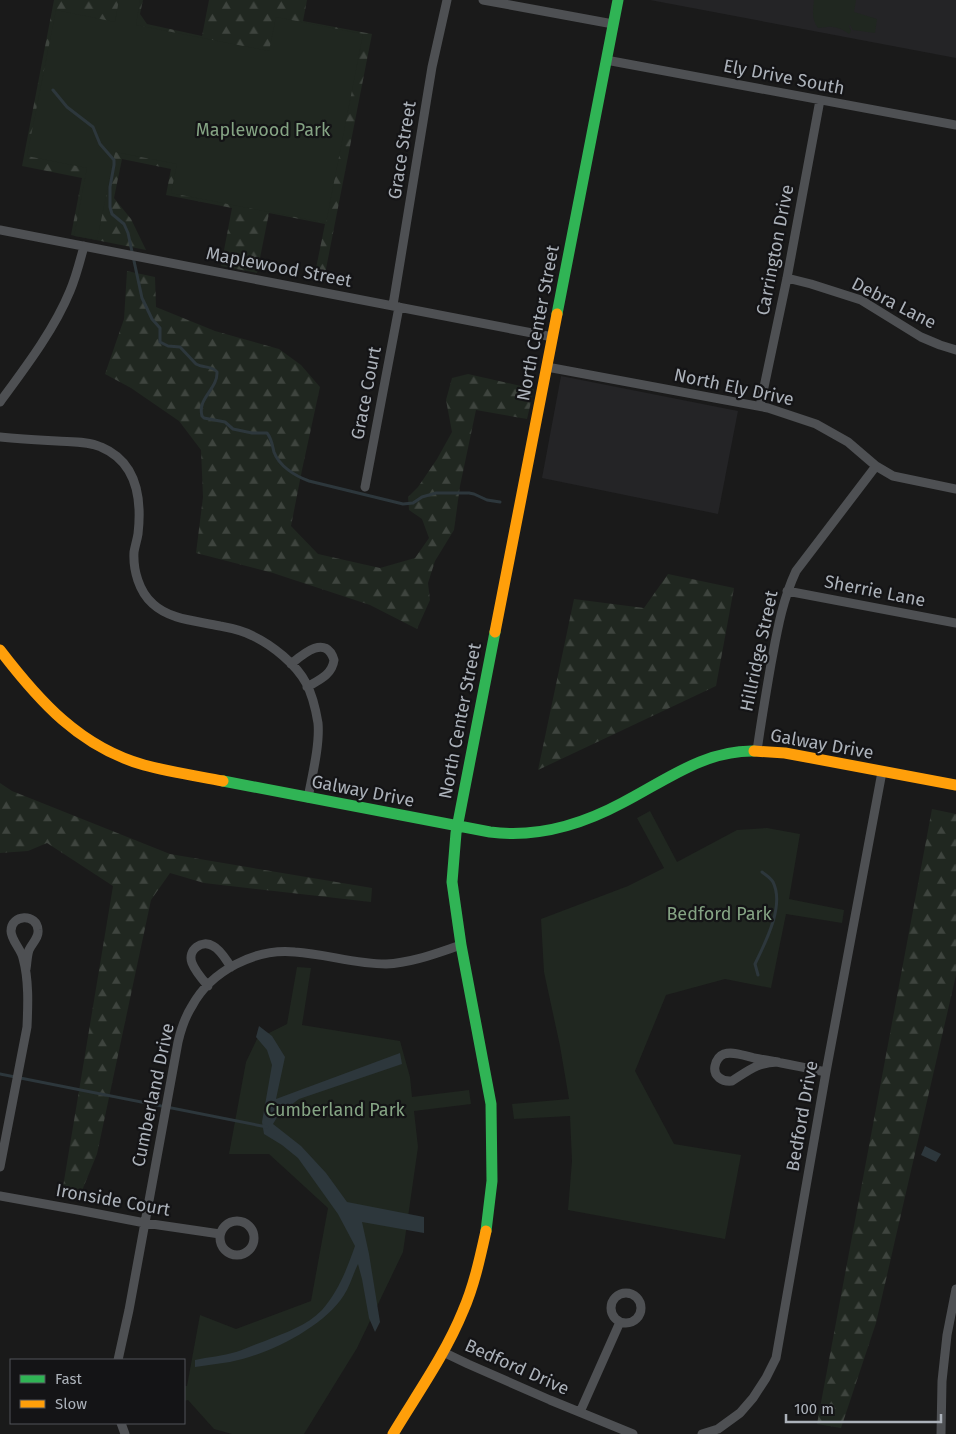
<svg xmlns="http://www.w3.org/2000/svg" width="956" height="1434" viewBox="0 0 956 1434" font-family="'Fira Sans',sans-serif">
	<style>
		.built { fill: #242426 }
		.forest { fill: url(#forest-firs) }
		.park { fill: #202720 }
		.water { fill: #2d373c }
		.lines { fill: none; stroke-linecap: round; stroke-linejoin: round }
		.stream { stroke: #2d373c; stroke-width: 3 }
		.street { stroke: #4e5053; stroke-width: 9 }
		.fast { stroke: #30b455; stroke-width: 11 }
		.slow { stroke: #ff9f0a; stroke-width: 11 }
		.labels { text-anchor: middle; stroke-width: 4.5; stroke-linejoin: round; paint-order: stroke }
		.street-label { font-size: 18px; fill: #acb2ba; stroke: #141416 }
		.park-label { font-size: 18px; fill: #85a484; stroke: #141416 }
	</style>
	<defs>
		<pattern id="forest-firs" width="22" height="20" patternUnits="userSpaceOnUse" patternTransform="scale(1.25)"><rect width="22" height="20" fill="#202720"/><path d="M5 1l3.5 6h-7zM16 11l3.5 6h-7z" fill="#3e443e"/></pattern>
	</defs>
	<rect width="100%" height="100%" fill="#1a1a1a"/>
	<!-- built -->
	<path class="built" d="M650 0H956V58Z
		M561 376 738 411 718 514 542 478Z"/>
	<!-- forest -->
	<path class="forest" d="M54 0H143L140 14 147 24 202 36 209 0H307L303 21 372 34 325 274 315 273 325 224 269 213 257 273 221 266 232 208 166 195 171 169 122 159 114 198 131 219 146 250 71 235 82 178 22 166Z
		M127 271 155 277 156 307 215 331 279 349 301 365 320 387 302 470 291 526 318 554 380 568 415 558 429 538 422 519 409 510 408 497 418 487 437 459 452 432 446 400 452 378 468 374 534 389 527 419 476 410 460 486 454 530 435 561 428 583 430 600 417 629 370 605 273 573 196 553 203 497 201 450 179 421 131 388 105 374 124 319Z
		M668 574 734 588 716 686 538 770 574 599 644 608Z
		M0 783 12 791 170 854 372 888 371 902 204 883 170 873 151 900 97 1154 79 1198 62 1193 113 886 47 843 28 851 0 853Z
		M932 809 956 814V975L876 1323 841 1428 817 1424Z"/>
	<!-- park -->
	<path class="park" d="M119 0H140L136 25 269 51 276 17 363 34 326 223 171 193 177 164 115 152 97 240 74 236 87 168 27 156 56 10 115 22Z
		M814 0H856L854 12 877 19 875 33 853 30 850 25 849 26 851 31 849 34C844 30 835 26 827 27 824 27 821 28 818 28 811 19 813 10 814 0Z
		M650 811 677 862 737 830 767 828 800 834 789 899 844 910 842 923 786 914 771 988 725 979 666 995 635 1071 674 1144 741 1155 725 1239 568 1210 572 1161 570 1116 514 1119 512 1104 569 1099 560 1046 544 972 541 919 628 886 664 868 637 818Z
		M297 967 311 968 302 1025 400 1041 410 1077 412 1097 469 1090 471 1104 414 1111 418 1147 403 1252 357 1348 304 1434H232L214 1429 188 1400 184 1401V1386H187L200 1315 236 1329 311 1301 328 1208 269 1154H229L246 1062 257 1039 287 1024Z"/>
	<!-- water -->
	<path class="water" d="M259 1026 272 1036 285 1057 276 1099 400 1053 402 1064 299 1099 279 1114 273 1124 301 1146 326 1173 347 1202 424 1217V1233L362 1222 369 1254 380 1322 375 1332 369 1318 362 1279 358 1264C353 1274 350 1286 344 1295 323 1328 267 1355 230 1362 218 1364 207 1365 195 1367V1360C208 1357 223 1356 236 1352 246 1349 255 1344 265 1341 284 1333 307 1326 322 1310 338 1292 347 1269 355 1246L338 1214 298 1158 282 1145 264 1134 262 1122 272 1065 267 1050 256 1037Z
		M925 1146 941 1154 936 1162 921 1155Z"/>
	<g class="lines">
		<!-- stream -->
		<path class="stream" d="M53 90 67 107 93 127 100 144 114 160V165L110 187V207L112 214 124 224 128 233 142 298 152 319 160 328V342L168 346 180 347 196 364C203 368 213 366 217 372 218 389 197 398 202 416L204 418 225 422 233 429 252 433H267C272 439 272 445 274 452 279 466 295 476 309 481L403 504 413 503 422 497 436 493H469L474 494 487 500 500 502
			M758 975 755 964C765 943 785 906 773 882 771 878 766 875 762 872
			M0 1074 267 1127"/>
		<!-- street -->
		<path class="street" d="M483 0 613 24
			M606 60 956 125
			M0 230 553 337
			M787 278 811 284 861 300 921 337 940 345 956 350
			M393 305 432 67 447 0
			M547 367 768 408 816 424 848 442 876 466 893 476 956 489
			M0 402C25 368 54 330 70 291 76 277 80 261 84 246
			M760 406 787 278 820 100
			M0 437C19 439 38 440 57 441 71 442 88 441 101 447 137 462 142 499 138 534 137 540 135 546 134 552 133 570 139 592 153 604 170 620 198 621 220 626 231 628 244 631 253 636 272 645 296 664 306 683 312 694 316 711 318 723 320 745 312 776 308 798
			M365 487 399 307
			M787 591 956 623
			M291 664C303 654 326 634 334 660 332 675 319 680 307 687
			M757 751C761 722 766 693 771 664 777 632 782 601 796 571L876 466
			M208 986C202 979 195 971 192 963 187 950 202 939 213 946 221 950 226 960 231 967
			M778 1062C758 1062 748 1071 732 1081 722 1082 713 1076 715 1066 716 1061 719 1056 724 1054 733 1051 746 1056 754 1058 778 1062 802 1067 826 1072
			M0 1167 27 1027C28 1005 29 980 23 958 21 949 11 940 11 931 11 914 37 913 38 930 39 938 32 943 29 950 27 956 27 963 26 969
			M0 1196 78 1210 145 1223 220 1234
			M220 1238a17 17 0 1 1 34 0a17 17 0 1 1-34 0Z
			M611 1308a15 15 0 1 1 30 0a15 15 0 1 1-30 0Z
			M443 1352 468 1364 550 1400 633 1434
			M118 1360 129 1310 178 1042C181 1029 185 1017 192 1006 211 971 255 948 295 952 326 954 355 964 386 964 412 963 437 953 461 945
			M580 1412 620 1322
			M121 1423 125 1434
			M702 1434 718 1429 740 1413 753 1398 766 1378 776 1358 826 1072 882 772
			M941 1434 942 1381 947 1335 956 1289"/>
		<!-- fast -->
		<path class="fast" d="M557 314 618 0
			M223 781 490 832C536 838 581 825 622 803 665 781 704 750 754 751
			M486 1231 492 1181 491 1104 461 945 452 882 456 833 495 632"/>
		<!-- slow -->
		<path class="slow" d="M495 632 557 314
			M0 650C39 701 80 747 144 765 170 772 197 776 223 781
			M754 751 785 753 956 785
			M393 1434C417 1394 445 1355 463 1311 474 1286 480 1258 486 1231"/>
	</g>
	<g class="labels">
		<!-- street labels -->
		<g class="street-label">
			<text transform="translate(784 77) rotate(11)" y="6">Ely Drive South</text>
			<text transform="translate(402 150) rotate(-81)" y="6">Grace Street</text>
			<text transform="translate(775 250) rotate(-79)" y="6">Carrington Drive</text>
			<text transform="translate(279 267) rotate(11)" y="6">Maplewood Street</text>
			<text transform="translate(894 303) rotate(27)" y="6">Debra Lane</text>
			<text transform="translate(538 323) rotate(-79)" y="6">North Center Street</text>
			<text transform="translate(734 387) rotate(12)" y="6">North Ely Drive</text>
			<text transform="translate(366 393) rotate(-79)" y="6">Grace Court</text>
			<text transform="translate(875 591) rotate(11)" y="6">Sherrie Lane</text>
			<text transform="translate(759 651) rotate(-78)" y="6">Hillridge Street</text>
			<text transform="translate(460 721) rotate(-79)" y="6">North Center Street</text>
			<text transform="translate(822 744) rotate(10)" y="6">Galway Drive</text>
			<text transform="translate(363 791) rotate(11)" y="6">Galway Drive</text>
			<text transform="translate(153 1095) rotate(-78)" y="6">Cumberland Drive</text>
			<text transform="translate(802 1116) rotate(-80)" y="6">Bedford Drive</text>
			<text transform="translate(113 1200) rotate(10)" y="6">Ironside Court</text>
			<text transform="translate(517 1367) rotate(24)" y="6">Bedford Drive</text>
		</g>
		<!-- park labels -->
		<g class="park-label">
			<text x="263" y="136">Maplewood Park</text>
			<text x="719" y="920">Bedford Park</text>
			<text x="335" y="1116">Cumberland Park</text>
		</g>
	</g>
	<!-- legend -->
	<rect x="10" y="1359" width="175" height="65" fill="#141416" stroke="#515358"/>
	<rect x="20" y="1375" width="25" height="8" fill="#30b455" stroke="#515358"/>
	<text x="55" y="1384" font-size="15" fill="#acb2ba">Fast</text>
	<rect x="20" y="1400" width="25" height="8" fill="#ff9f0a" stroke="#515358"/>
	<text x="55" y="1409" font-size="15" fill="#acb2ba">Slow</text>
	<!-- scale -->
	<path d="M786 1414v8h155v-8" fill="none" stroke="#acb2ba" stroke-width="2.5"/>
	<text x="794" y="1414" font-size="15" fill="#acb2ba" stroke="#141416" stroke-width="4" paint-order="stroke">100 m</text>
</svg>
